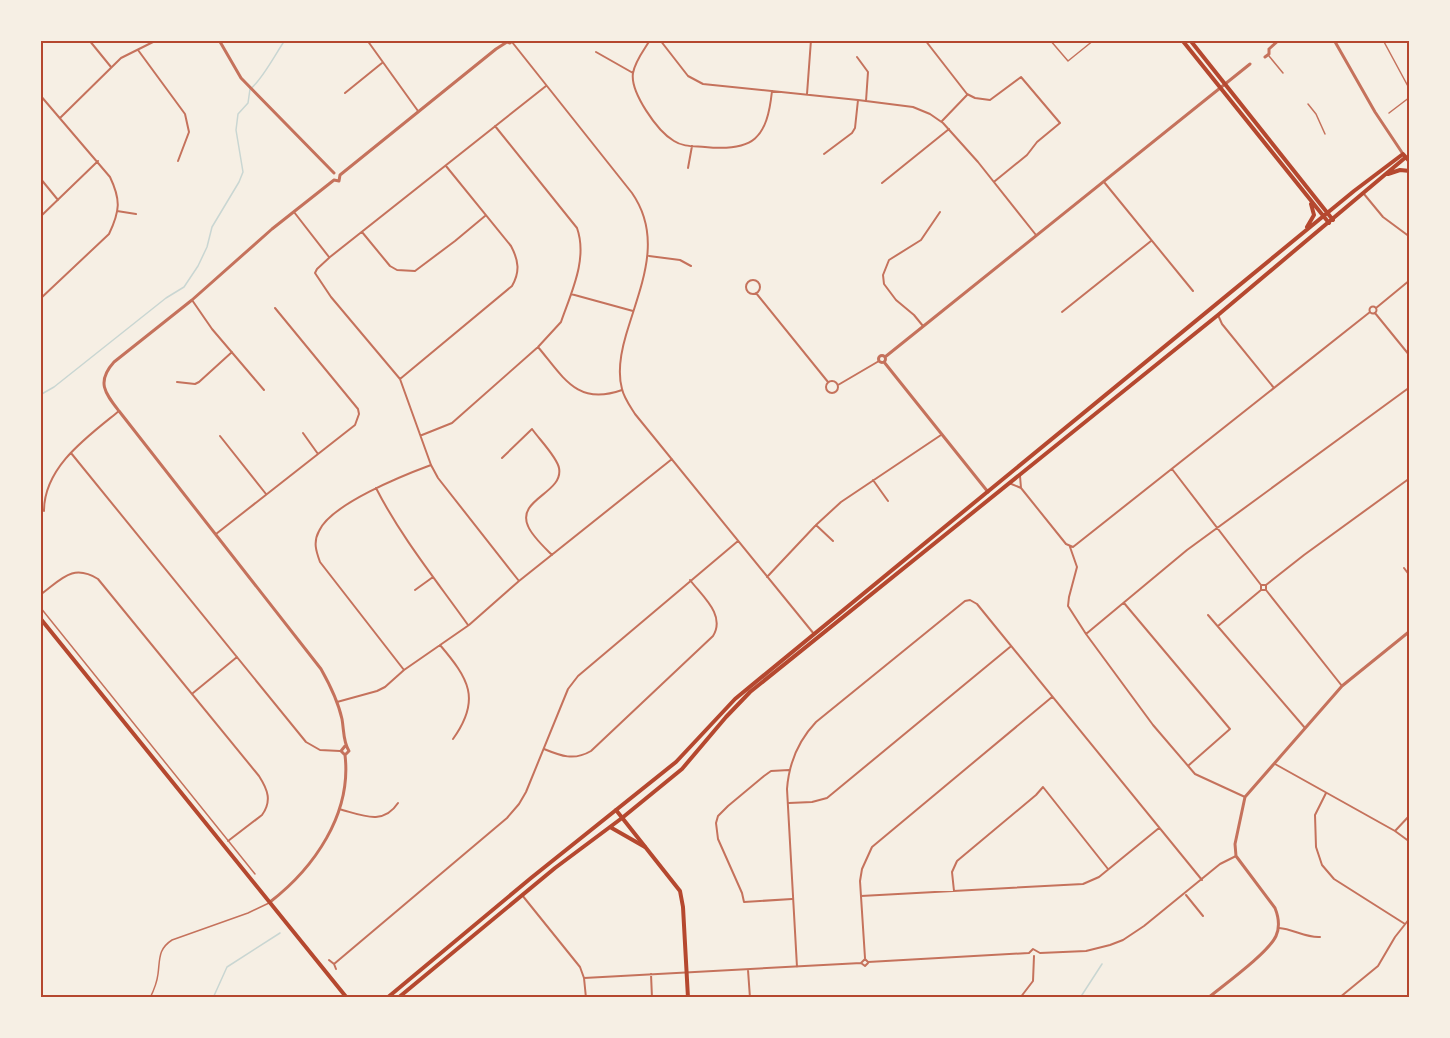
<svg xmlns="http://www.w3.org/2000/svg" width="1450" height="1038" viewBox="0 0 1450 1038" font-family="'Varela Round',sans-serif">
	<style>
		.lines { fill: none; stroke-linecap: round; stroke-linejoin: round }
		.stream { stroke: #c9d6d2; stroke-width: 1.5 }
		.service { stroke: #c5725c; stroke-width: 1.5 }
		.minor { stroke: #c5725c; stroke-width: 2 }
		.tertiary { stroke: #c5725c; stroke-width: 3 }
		.secondary { stroke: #b5482f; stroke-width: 4 }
		.primary { stroke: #b5482f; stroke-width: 4 }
		.neatline { fill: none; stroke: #b5482f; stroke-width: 2 }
	</style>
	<rect width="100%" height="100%" fill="#f6efe4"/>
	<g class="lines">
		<!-- stream -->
		<path class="stream" d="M40 395 54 387 166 298 184 287 198 266 207 247 212 227 239 182 243 172 236 130 238 114 248 103 250 89C261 82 276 53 285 40
			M213 998 227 967 280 933
			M1080 998 1102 964"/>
		<!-- service -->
		<path class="service" d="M1050 40 1068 61 1094 40
			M1383 40 1410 90
			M1269 56 1283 73
			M1308 104 1316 114 1325 134
			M1389 113 1410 97
			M40 607 255 874
			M150 998C154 990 157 982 158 974 160 959 158 949 172 940L248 913 269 903"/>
		<!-- minor -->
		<path class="minor" d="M89 40 111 67
			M367 40 418 111
			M650 40C644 50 635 61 633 73 630 92 657 131 674 141 683 147 694 146 705 147 754 152 767 138 772 91
			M660 40 688 76 703 84 858 100 913 107 930 114 943 123 978 162 1036 235
			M925 40 967 94 975 98 990 100 1021 77 1060 123 1037 142 1027 155 995 181
			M512 42 632 193C664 239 640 287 626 335 621 352 617 371 622 389 624 398 630 406 635 414L814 634
			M138 50 185 114 189 132 178 161
			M596 52 633 73
			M857 57 868 72 866 101
			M345 93 382 63
			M807 94 811 40
			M40 95 110 177C121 200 120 211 109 234L40 299
			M60 118 121 58 157 40
			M942 121 967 95
			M824 154 852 133 855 128 858 100
			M688 168 692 146
			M40 178 58 200
			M1104 182 1193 291
			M882 183 949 129
			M1364 194 1383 217 1410 237
			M117 211 136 214
			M294 212 329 257
			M40 217 98 161
			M362 232 390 266 397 270 415 271 455 241 485 216
			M649 256 680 260 691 266
			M746 287a7 7 0 1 1 14 0a7 7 0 1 1-14 0Z
			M756 293 828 382
			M571 294 633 311
			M192 300 212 329 264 390
			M1369.5 310a3.5 3.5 0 1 1 7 0a3.5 3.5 0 1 1-7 0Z
			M1376 308 1410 280
			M1062 312 1151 241
			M1375 313 1410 356
			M1218 315 1222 324 1274 388
			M923 326 914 315 896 300 884 284 883 275 889 260 921 240 940 212
			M538 347C564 378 577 406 622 390
			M400 379 512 286C520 272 519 261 511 246L446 166
			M826 387a6 6 0 1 1 12 0a6 6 0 1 1-12 0Z
			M177 382 195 384 199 382 232 352
			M838 385 879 361
			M303 433 318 454
			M422 435 452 423 538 347 561 322C571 293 588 259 577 228L495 126
			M220 436 266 494
			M71 453 306 742 320 750 340 751
			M502 458 532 429C539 439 557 457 559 468 564 493 516 499 528 526 532 536 544 547 552 555
			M1172 469 1261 585
			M1020 476 1021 488
			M873 480 888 501
			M1009 483 1021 488 1066 544 1073 547 1370 312
			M376 488C401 537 436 580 468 625
			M44 511C44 467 87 437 119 411
			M816 525 833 541
			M216 534 355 425 359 414 358 409 275 308
			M1070 547 1077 567 1069 597 1068 606 1086 634 1153 725 1195 774 1245 797
			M1404 568 1410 576
			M767 577 816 525 841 502 941 435
			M519 581 438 478 431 465 400 379 331 297 315 273 317 269 330 257 546 86
			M1266 585V590H1261V585H1266L1304 555 1410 478
			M415 590 433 577
			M1266 590 1342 686
			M40 595C61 580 72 563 98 579L259 776C268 790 272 801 262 815L228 841
			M1124 603 1230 729 1189 765
			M1208 615 1305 728
			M1218 626 1261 590
			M1086 634 1187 550 1410 387
			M440 645C468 678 482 699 453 739
			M404 670 320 562C316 551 313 542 319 531 331 504 404 475 431 465
			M193 693 237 657
			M337 702 377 691 385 687 404 670 469 625 519 581 672 459
			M544 749C561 756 574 761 591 751L713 636C726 615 702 596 690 580
			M1275 764 1395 831 1410 842
			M789 770 771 771 764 776 728 806 718 816 716 823 718 839 742 893 744 902 792 899
			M1326 793 1315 815 1316 847 1322 865 1334 879 1405 924
			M789 803 812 802 827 798 1010 647
			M339 809C362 815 383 826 398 803
			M1395 831 1410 815
			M954 891 952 872 957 861 1036 795 1043 787 1108 869
			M522 895 580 967 584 978 586 998
			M1186 895 1203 916
			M861 896 1083 884 1099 877 1159 828
			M1279 928C1293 929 1306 938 1320 937
			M865 958 860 881 862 869 872 847 1052 697
			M329 960 334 964 336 969
			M861 963 865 959 868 962 1029 953 1033 949 1040 953 1086 951 1110 945 1123 940 1144 926 1220 864 1236 856
			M334 964 507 818 519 804 526 792 568 689 578 676 738 541
			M797 967 787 789C789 762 798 741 816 722L965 601 970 600 977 604 1202 880
			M748 970 750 998
			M651 974 652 998
			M584 978 861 963 865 966 868 963
			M1020 998 1033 981 1034 956
			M1339 998 1378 966 1395 937 1410 918"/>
		<!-- tertiary -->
		<path class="tertiary" d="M219 40 241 78 334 173
			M1334 40 1375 112 1403 154
			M1269 49 1279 40
			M1265 57 1269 54V49
			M334 180 272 229 192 300 114 362C96 382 105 393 119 411L321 669C330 685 338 701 342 719 344 730 343 742 349 751L345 755
			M334 180 339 181 340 175 496 49 507 42 510 43 513 40
			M878.5 359a3.5 3.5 0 1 1 7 0a3.5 3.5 0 1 1-7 0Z
			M885 357 1250 64
			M884 362 988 492
			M270 902C314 868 352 814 345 755L341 751 345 746
			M1208 998C1225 984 1268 953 1276 936 1280 927 1279 918 1275 908L1236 856 1235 844 1245 797 1342 686 1410 631"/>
		<!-- secondary -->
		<path class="secondary" d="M40 618 347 998
			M616 810 680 891 683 907 688 998"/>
		<!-- primary -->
		<path class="primary" d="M1182 40 1329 223
			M1190 40 1333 220
			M1388 174 1400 170 1410 171
			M1307 227 1314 215 1311 204
			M610 827 645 847
			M387 998 531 878 676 762 735 699 1354 191 1403 154 1410 162
			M398 998 555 868 622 818 682 769 726 717 750 692 1218 315 1406 157"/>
	</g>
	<!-- border -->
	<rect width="1450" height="1038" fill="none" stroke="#f6efe4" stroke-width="84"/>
	<rect x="42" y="42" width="1366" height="954" class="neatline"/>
</svg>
